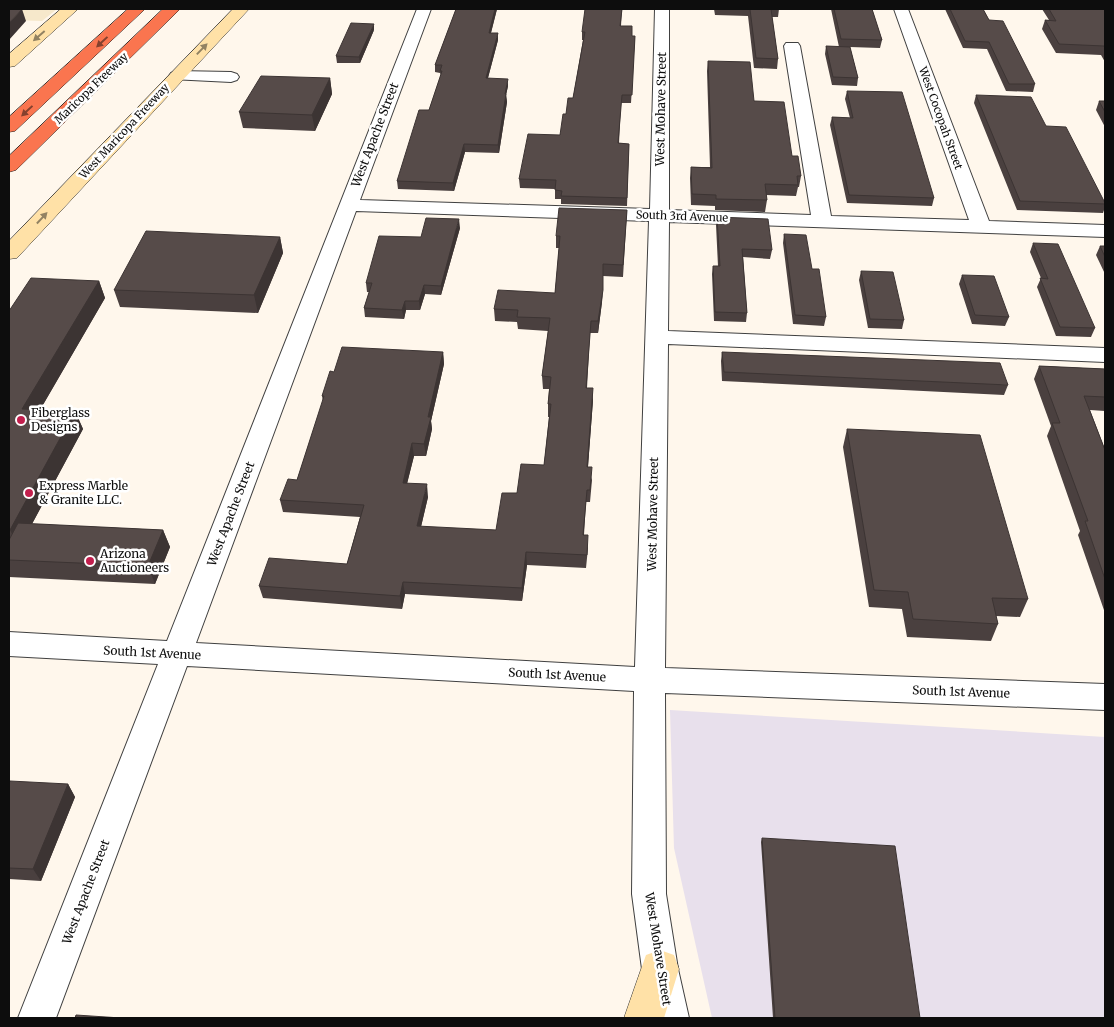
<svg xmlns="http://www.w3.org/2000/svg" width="1114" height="1027" viewBox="0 0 1114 1027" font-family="Merriweather,serif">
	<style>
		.industrial { fill: #e8e0ec }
		.farmland { fill: #f6e8cb }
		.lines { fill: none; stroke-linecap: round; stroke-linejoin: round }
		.street-casing { stroke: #404040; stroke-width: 2 }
		.secondary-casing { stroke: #2f2f2f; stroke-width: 1 }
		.highway-casing { stroke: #1e1e1e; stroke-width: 1 }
		.street { fill: #fff; fill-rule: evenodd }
		.secondary { fill: #ffe1a7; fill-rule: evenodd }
		.highway { fill: #fa754f; fill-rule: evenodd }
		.wall { fill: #4a403f }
		.shaded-wall { fill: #3c3433 }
		.building { fill: #564b49; stroke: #3c3433 }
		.oneway { fill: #928262 }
		.oneway2 { fill: #84412e }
		.poi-dot { fill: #c21f4d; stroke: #fff; stroke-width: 2 }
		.labels { text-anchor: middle; stroke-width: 5; stroke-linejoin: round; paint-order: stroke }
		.far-street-label { font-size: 11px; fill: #0d0d0d; stroke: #fff }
		.street-label { font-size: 12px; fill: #0d0d0d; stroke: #fff }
		.poi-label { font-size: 12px; fill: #0d0d0d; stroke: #fff; text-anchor: start }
	</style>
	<rect width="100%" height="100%" fill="#fff7ec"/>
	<!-- industrial -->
	<path class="industrial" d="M670 710 1105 737V1018H712L674 848Z"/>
	<!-- farmland -->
	<path class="farmland" d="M9 9H57L42 21 9 20Z"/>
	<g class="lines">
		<!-- street casing -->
		<g class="street-casing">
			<path id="street" d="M417 9H431L360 200 650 209 655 9H669V210L811 215 784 46 786 43H798L800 46 831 216 969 220 894 9H908L989 221 1105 225V237L669 222 668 331 1105 348V362L668 344 665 668 1105 684V710L665 693 666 894 678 969 689 1018H651L642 969 632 894 634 691 187 666 56 1018H18L158 664 9 656V632L167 641ZM356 211 649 221 635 667 196 643Z
				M177 71 231 72 237 74 239 77 237 80 231 82 171 79 169 76 171 73Z"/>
		</g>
		<!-- secondary casing -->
		<g class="secondary-casing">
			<path id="secondary" d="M61 9H78L15 66 9 67V54Z
				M233 9H249L17 258 9 259V241Z
				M660 950 674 955 679 969 664 1018H624L646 955Z"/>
		</g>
		<!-- highway casing -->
		<g class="highway-casing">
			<path id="highway" d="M128 9H145L15 131 9 132V117Z
				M163 9H180L16 170 9 172V156Z"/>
		</g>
		<!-- street -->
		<use href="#street" class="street"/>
		<!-- secondary -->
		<use href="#secondary" class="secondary"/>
		<!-- highway -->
		<use href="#highway" class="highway"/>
	</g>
	<!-- wall -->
	<path class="wall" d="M456 9H497L491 33 498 40 488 78 508 86 506 95 507 102 499 153 465 152 454 191 398 189 397 181 429 110 441 75 440 73 435 72V65Z
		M622 9 621 26 632 36H635L631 103H621L619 143 629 144 627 206 561 204V199H555V189L520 188 519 179 560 135 566 114 573 98 583 40H582V32Z
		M714 9H779L778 17H772L778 59 777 69 754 68 748 16 715 15Z
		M831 9H872L882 40 880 48 850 47 858 78 857 86 832 85 825 54 826 46 839 47Z
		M945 9H983L989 20 1035 84 1033 92 1006 91 987 49 963 48Z
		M1042 9H1105V62L1101 55 1056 53 1042 29 1045 20H1049Z
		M374 30 360 63H337L336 56Z
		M708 61 754 101 792 156 801 176 799 187H798L796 196 766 195 767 200 765 212 715 210V206L691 205 690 178 691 167H710L707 71Z
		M330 78 332 94 315 131 243 128 239 112Z
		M847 91 934 198 932 206 847 203 830 125 832 117 850 118 845 99Z
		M976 95 1046 126 1105 203V207L1103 213 1017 210 974 103Z
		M1099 101H1105V127L1096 110Z
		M627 210 623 277 603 276 602 302 598 333H590L587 388 593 400 588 467 592 480 590 502H586L584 535 588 548 586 568 527 565 522 601 405 594 402 609 263 598 259 586 347 564 360 517 283 512 280 500 297 480 323 401 322 396 334 372 443 352 444 364 431 421 432 429 426 456H414L407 483 428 497 421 527 496 530 517 493 544 465 549 417H548V404L549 389H543L542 376 548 331 518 329 517 322 495 321 494 309 555 293 559 248H556V236Z
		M717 217 772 250 770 259 743 257 747 313 746 322 714 321 712 274 713 266H718L716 225Z
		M460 228 441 295 425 294 420 310H406L404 319 365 317 364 308 369 292H367L366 283 421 237Z
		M784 234 812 269 826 317 824 326 793 324 783 243Z
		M280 237 283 253 258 313 120 307 114 290Z
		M1033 243 1095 328 1091 337 1056 336 1037 287 1041 278 1030 252Z
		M1100 246H1105V274L1096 255Z
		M861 271 904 320 902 329 868 328 859 280Z
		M962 275 1009 317 1005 326 972 324 959 284Z
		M99 281 105 298 40 410 75 411 83 429 32 524 163 530 170 547 155 584 9 577V311Z
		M722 352 1008 385 1004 395 722 381 721 361Z
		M1039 366 1105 369V411L1090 410 1105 450V613L1078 535 1080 531 1047 436 1051 426 1034 379Z
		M847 429 1028 599 1020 617 996 616 998 624 991 641 907 637 902 609 869 607 843 447Z
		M9 784H68L75 797 41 881 9 879Z
		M762 838 920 1018H773L761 842Z"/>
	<!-- shaded-wall -->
	<path class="shaded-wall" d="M22 9 26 21 9 40V23Z
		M495 9H497L489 40V33Z
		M374 24V30L360 63 359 57Z
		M498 33V40L486 85V78Z
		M330 78 332 94 315 131 312 115Z
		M508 79V86L506 95 507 102 499 153 498 145 505 94Z
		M464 144 465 152 454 191 453 183Z
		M459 219 460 228 441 295V286Z
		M280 237 283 253 258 313 254 295Z
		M99 281 105 298 30 427 22 409Z
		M424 285 425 294 420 310 419 301Z
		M603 290 602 302 598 333V321Z
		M405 301 406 310 404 319 402 310Z
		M443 352 444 364 431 421 432 429 426 456 424 444 428 417Z
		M593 388V400L587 479V467Z
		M75 411 83 429 19 548 10 530Z
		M412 443 414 456 404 496 403 483Z
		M427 484 428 497 418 539 417 526Z
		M163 530 170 547 155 584 148 566Z
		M526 552 527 565 522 601V588Z
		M403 582 405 594 402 609 400 596Z
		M68 784 75 797 41 881 33 869Z"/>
	<!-- building -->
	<path class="building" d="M9 9H22L9 23Z
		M456 9H495L489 33H498L486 78 508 79 505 94H506L498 145 464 144 453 183 397 181 419 110H429L442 71H440L442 65H435Z
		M585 9H622L620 26H632V36H635L632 95H622L618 143 629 144 627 198 561 196 562 191 555 190 556 180 519 179 528 134 560 135 563 114H566L568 98H573L585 32H582Z
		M750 9H771L778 59 756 58Z
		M834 9H872L882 40 841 39Z
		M950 9H983L989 20 1003 21 1035 84H1009L989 42 965 41Z
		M1049 9H1105V48L1104 46 1059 44 1045 20 1056 21Z
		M351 23 374 24 359 57 336 56Z
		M826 46 850 47 858 78 833 77Z
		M708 61 750 62 754 101 784 102 792 156H798L801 176H797L798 185 765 184 767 200 716 199V195L692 194 691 167 712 168Z
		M261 76 330 78 312 115 239 112Z
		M847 91 902 92 934 198 849 195 832 117 853 118Z
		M976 95 1031 97 1046 126 1066 127 1105 203V204L1020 201Z
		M1099 101H1105V112Z
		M559 208 627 210 623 265 603 264V290L598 321H591L586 388H593L587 467H592L590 490H587L583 535H588L587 555 526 552 522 588 403 582 400 596 259 586 269 558 347 564 364 505 280 500 288 479 297 480 324 396H322L330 371 334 372 342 347 443 352 428 417H431L424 444 412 443 403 483 427 484 417 526 496 530 502 493H517L521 464 544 465 551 404H548L551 377 542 376 550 318 517 317 518 310 494 309 498 290 555 293 560 236H556Z
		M717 217 768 219 772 250 742 249 747 313 715 312 713 266H720Z
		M426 218 459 219 441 286 424 285 419 301H405L402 310 364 308 372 283H366L379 236 421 237Z
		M146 231 280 237 254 295 114 290Z
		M784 234 806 235 812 269H819L826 317 795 315Z
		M1033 243 1058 244 1095 328 1060 327 1040 278 1048 279Z
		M1100 246H1105V257Z
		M861 271 893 272 904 320 870 319Z
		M962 275 994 276 1009 317 975 315Z
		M31 278 99 281 22 409 75 411 10 530H9V311Z
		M722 352 1000 363 1008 385 724 372Z
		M1039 366 1105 369V397L1084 396 1105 450V579L1085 521H1088L1052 423H1060Z
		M847 429 980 435 1028 599 992 598 998 624 913 619 908 592 874 590Z
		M18 523 163 530 148 566 9 560V540Z
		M10 781 68 784 33 869 9 868V784Z
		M762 838 895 846 920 1018H775Z
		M76 1015 121 1018H75Z"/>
	<!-- one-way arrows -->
	<defs><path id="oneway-solid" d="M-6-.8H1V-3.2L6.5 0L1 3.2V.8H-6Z" transform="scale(1.25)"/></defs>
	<g class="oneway">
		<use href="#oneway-solid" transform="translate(39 36) rotate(139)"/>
		<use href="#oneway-solid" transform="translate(202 49) rotate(-46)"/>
		<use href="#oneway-solid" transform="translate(42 218) rotate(-47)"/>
	</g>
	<g class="oneway2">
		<use href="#oneway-solid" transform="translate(102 42) rotate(137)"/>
		<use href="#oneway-solid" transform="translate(27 111) rotate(137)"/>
	</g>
	<!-- markers -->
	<g class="poi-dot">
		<circle cx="21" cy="420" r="5"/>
		<circle cx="29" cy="493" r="5"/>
		<circle cx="90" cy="561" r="5"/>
	</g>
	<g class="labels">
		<!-- far-street labels -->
		<g class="far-street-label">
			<text transform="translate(91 88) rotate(-44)" y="4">Maricopa Freeway</text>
			<text transform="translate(941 118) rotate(70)" y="4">West Cocopah Street</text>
			<text transform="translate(124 131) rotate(-47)" y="4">West Maricopa Freeway</text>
			<text transform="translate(682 216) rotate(2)" y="4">South 3rd Avenue</text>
		</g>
		<!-- street labels -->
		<g class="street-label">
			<text transform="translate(661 109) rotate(-89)" y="4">West Mohave Street</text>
			<text transform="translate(375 135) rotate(-69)" y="4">West Apache Street</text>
			<text transform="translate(231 514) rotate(-69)" y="4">West Apache Street</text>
			<text transform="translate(653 514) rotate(-89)" y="4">West Mohave Street</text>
			<text transform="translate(152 653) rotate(3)" y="4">South 1st Avenue</text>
			<text transform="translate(557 675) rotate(3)" y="4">South 1st Avenue</text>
			<text transform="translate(961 692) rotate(2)" y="4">South 1st Avenue</text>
			<text transform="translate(86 892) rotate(-69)" y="4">West Apache Street</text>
			<text transform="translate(658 949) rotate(81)" y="4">West Mohave Street</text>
		</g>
		<!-- poi labels -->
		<g class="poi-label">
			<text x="31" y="417">Fiberglass<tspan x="31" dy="14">Designs</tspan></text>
			<text x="39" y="490">Express Marble<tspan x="39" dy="14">&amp; Granite LLC.</tspan></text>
			<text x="100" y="558">Arizona<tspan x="100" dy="14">Auctioneers</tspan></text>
		</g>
	</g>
	<!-- border -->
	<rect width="1114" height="1027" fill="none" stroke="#0d0d0d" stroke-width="20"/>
</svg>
